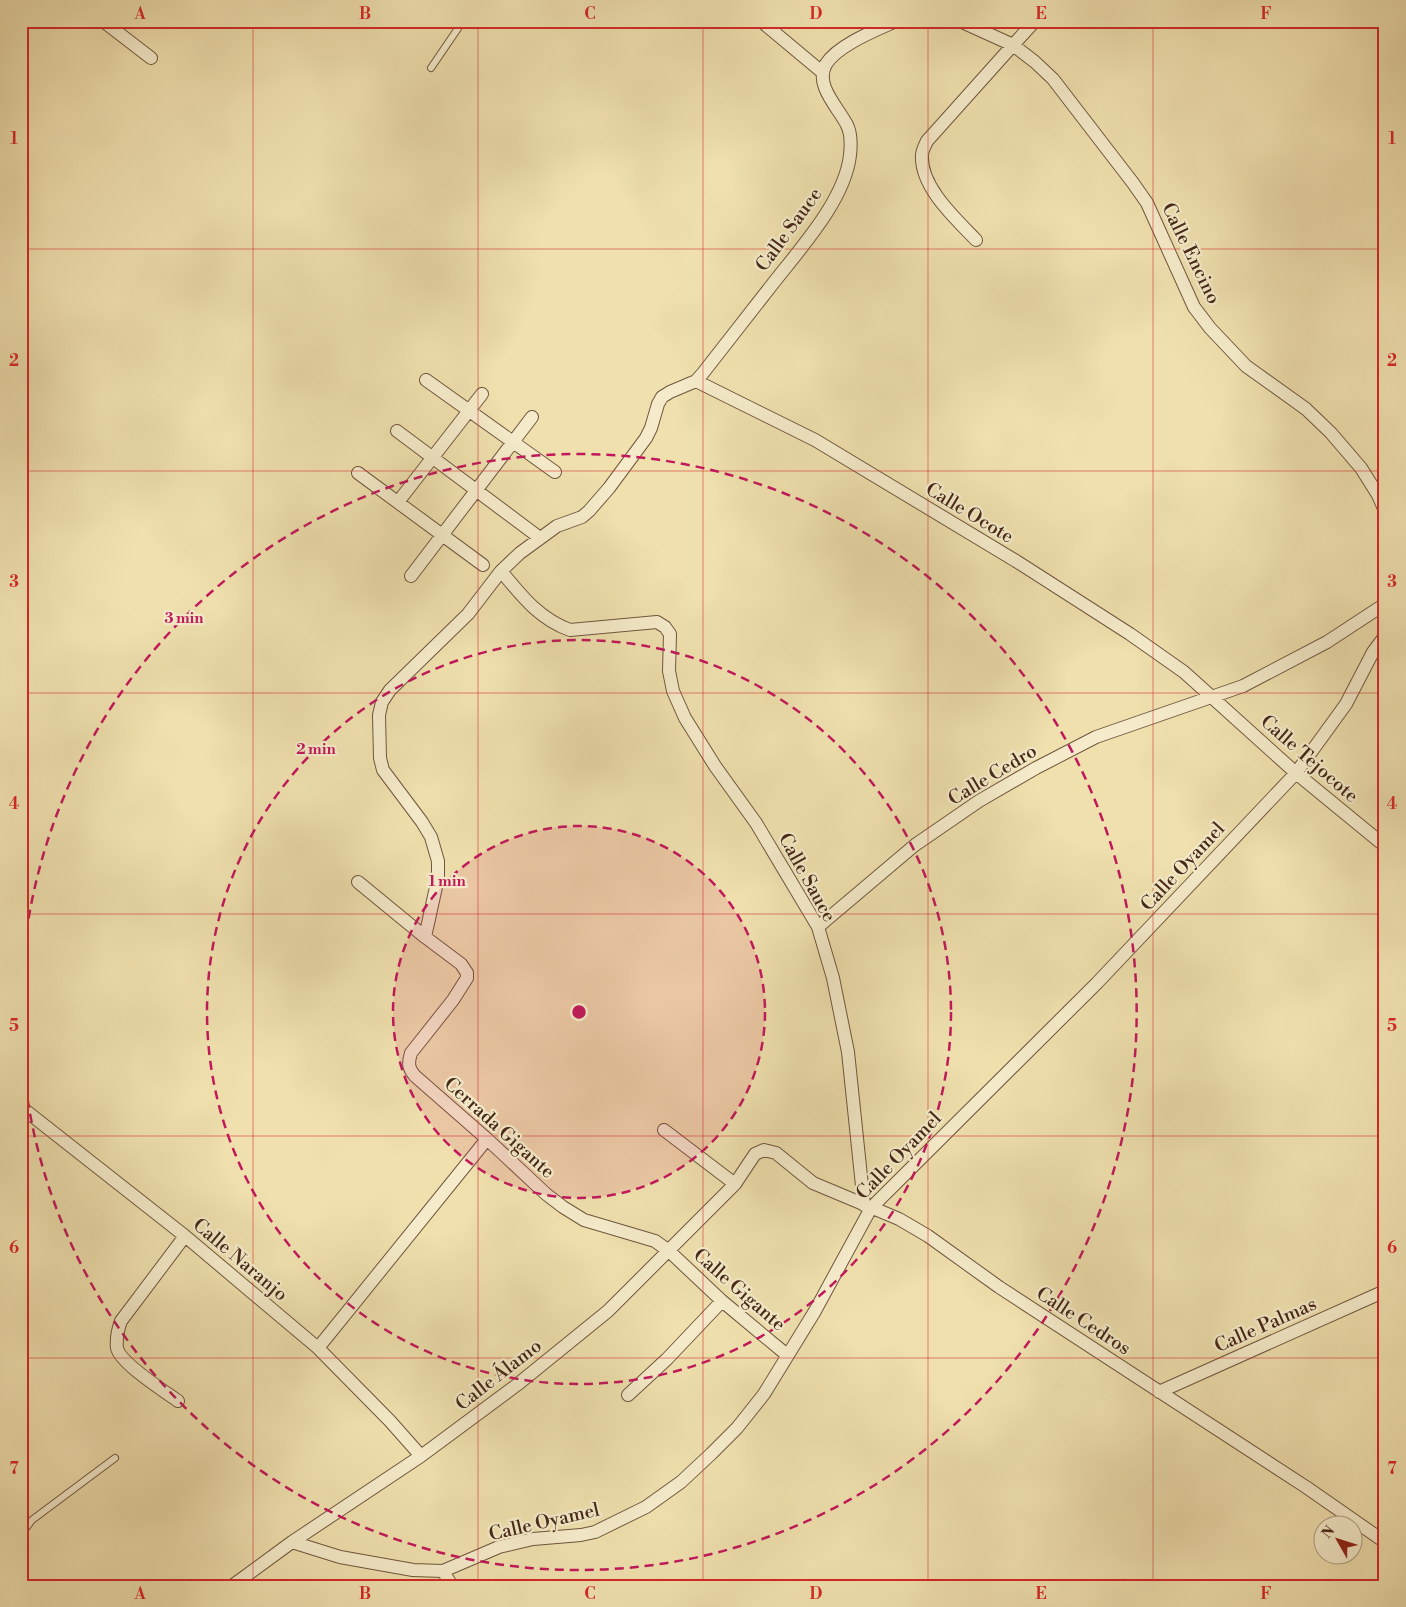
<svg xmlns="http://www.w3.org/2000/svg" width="1406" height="1607" viewBox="0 0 1406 1607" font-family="'Libre Bodoni',serif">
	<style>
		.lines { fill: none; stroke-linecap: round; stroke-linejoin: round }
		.lane-casing { stroke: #70563e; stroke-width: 8 }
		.street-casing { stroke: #70563e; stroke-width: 14 }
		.lane { stroke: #f5ebca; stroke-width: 6 }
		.street { stroke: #f5ebca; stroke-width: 12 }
		.grid { fill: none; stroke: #d62828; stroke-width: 1; stroke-opacity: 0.55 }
		.ring { fill: none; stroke: #c2185b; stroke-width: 2.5; stroke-dasharray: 9 6 }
		.labels { text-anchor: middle; stroke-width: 4.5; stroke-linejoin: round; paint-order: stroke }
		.street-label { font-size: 19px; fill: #462819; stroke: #f5ebca }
		.centre { fill: #c2185b; stroke: #f5ebca; stroke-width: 2.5 }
		.ring-label { font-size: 15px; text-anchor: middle; font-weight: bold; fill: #c2185b; stroke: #f5ebca; stroke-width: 4.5; stroke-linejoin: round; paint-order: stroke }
		.neatline { fill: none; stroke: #d62828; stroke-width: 2 }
		.grid-label { font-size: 16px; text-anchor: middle; font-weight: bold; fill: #d62828 }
	</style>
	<rect width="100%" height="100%" fill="#efe0ae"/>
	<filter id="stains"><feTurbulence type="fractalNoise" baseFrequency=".004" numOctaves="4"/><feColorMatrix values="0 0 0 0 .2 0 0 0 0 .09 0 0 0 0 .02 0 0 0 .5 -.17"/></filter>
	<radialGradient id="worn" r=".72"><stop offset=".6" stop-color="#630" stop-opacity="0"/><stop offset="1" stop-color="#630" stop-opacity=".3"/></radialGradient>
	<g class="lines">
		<!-- lane casing -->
		<g class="lane-casing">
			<path id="lane" d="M431 68 463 21
				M21 1535 32 1520 115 1458
				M1125 1583 1129 1586"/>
		</g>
		<!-- street casing -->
		<g class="street-casing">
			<path id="street" d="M103 21 151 58
				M761 21 822 72
				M960 21 1013 45 1035 21
				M976 240C956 219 920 187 922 155 922 151 925 145 927 141L1013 45 1035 62 1053 79 1133 183 1147 203 1194 307 1210 328 1246 366 1306 409 1331 433 1361 468 1378 495 1385 511
				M426 380 555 472
				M696 381 815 440 1016 561 1130 634 1184 672 1296 773 1385 846
				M397 431 540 538
				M358 473 483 565
				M398 502 482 394
				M501 571C521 595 539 619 570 630L657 622 665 627 670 634 669 671 673 691 685 718 715 766 756 823 818 927 833 978 848 1052 864 1205
				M411 576 532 417
				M358 882 425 937
				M818 927 915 845 979 801 1036 768 1096 737 1243 686 1327 642 1385 604
				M21 1107 185 1236 318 1348 390 1421 421 1456
				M664 1130 735 1184
				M318 1348 487 1139
				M787 1355 722 1301 669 1251 655 1241 584 1220 563 1207 546 1194 487 1139 415 1076C408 1068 408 1063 411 1053L453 1000 467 978V973L461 964 425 937 438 878V861L431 837 422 822 383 770 380 758 379 715 382 702 390 690 468 614 501 571 520 553 557 526 582 517 589 511 609 488 646 438 651 428 658 404 662 397 670 392 696 381 703 373C726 344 748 315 771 286 798 251 845 201 850 155 851 146 851 133 847 125 838 107 814 85 826 64 838 45 876 30 896 21
				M1159 1392 1385 1291
				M628 1395 667 1359 722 1301
				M178 1401C164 1391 120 1363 117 1348 116 1338 118 1329 121 1321L185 1236
				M292 1542 340 1557 413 1570 443 1571 499 1547 533 1539 581 1535 595 1532 646 1507 681 1482 711 1454 737 1428 764 1394 815 1311 871 1208 1097 983 1296 773 1346 704 1373 652 1385 636
				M443 1571 452 1586
				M232 1586 292 1542 421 1456 518 1384 608 1311 735 1184 755 1154 764 1150 776 1153 813 1183 899 1219 928 1236 999 1287 1306 1487 1385 1542"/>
		</g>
		<!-- lane -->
		<use href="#lane" class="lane"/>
		<!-- street -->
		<use href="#street" class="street"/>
	</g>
	<!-- grid -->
	<path class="grid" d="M253 21V1586M478 21V1586M703 21V1586M928 21V1586M1153 21V1586M21 249H1385M21 471H1385M21 693H1385M21 914H1385M21 1136H1385M21 1358H1385"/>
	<!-- distance rings -->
	<circle cx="579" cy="1012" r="186" fill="#c2185b" fill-opacity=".12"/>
	<g class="ring">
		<circle cx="579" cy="1012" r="186"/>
		<circle cx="579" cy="1012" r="372"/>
		<path d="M21 993A558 558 0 1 1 21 1031"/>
	</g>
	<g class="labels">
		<!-- street labels -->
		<g class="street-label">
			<text transform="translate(788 229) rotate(-54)" y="7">Calle Sauce</text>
			<text transform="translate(1192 253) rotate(64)" y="7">Calle Encino</text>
			<text transform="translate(970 512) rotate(31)" y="7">Calle Ocote</text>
			<text transform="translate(1310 758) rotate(41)" y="7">Calle Tejocote</text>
			<text transform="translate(992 774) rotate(-31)" y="7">Calle Cedro</text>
			<text transform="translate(1182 866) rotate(-47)" y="7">Calle Oyamel</text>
			<text transform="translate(808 877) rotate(61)" y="7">Calle Sauce</text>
			<text transform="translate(500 1127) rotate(42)" y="7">Cerrada Gigante</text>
			<text transform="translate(898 1155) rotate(-46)" y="7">Calle Oyamel</text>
			<text transform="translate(241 1259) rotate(40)" y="7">Calle Naranjo</text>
			<text transform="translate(740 1289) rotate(41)" y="7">Calle Gigante</text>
			<text transform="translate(1084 1320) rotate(33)" y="7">Calle Cedros</text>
			<text transform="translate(1265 1324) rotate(-24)" y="7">Calle Palmas</text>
			<text transform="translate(498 1374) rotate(-38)" y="7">Calle Álamo</text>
			<text transform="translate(544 1521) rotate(-13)" y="7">Calle Oyamel</text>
		</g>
	</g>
	<circle cx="579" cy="1012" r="8" class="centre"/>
	<g class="ring-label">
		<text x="184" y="623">3 min</text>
		<text x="316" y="754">2 min</text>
		<text x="447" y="886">1 min</text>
	</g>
	<!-- margin -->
	<rect width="1406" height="1607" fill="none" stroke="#efe0ae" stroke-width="55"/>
	<!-- north arrow -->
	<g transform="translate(1338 1540) rotate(309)"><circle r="24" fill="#f5ebca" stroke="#af9d83"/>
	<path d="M0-4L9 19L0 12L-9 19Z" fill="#8f2418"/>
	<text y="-8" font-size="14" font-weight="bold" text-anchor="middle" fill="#462819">N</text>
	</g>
	<rect x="28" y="28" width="1350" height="1552" class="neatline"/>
	<g class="grid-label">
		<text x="140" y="19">A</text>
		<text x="365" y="19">B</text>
		<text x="590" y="19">C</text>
		<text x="816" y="19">D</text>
		<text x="1041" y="19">E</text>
		<text x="1266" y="19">F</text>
		<text x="14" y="144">1</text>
		<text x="1392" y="144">1</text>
		<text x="14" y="366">2</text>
		<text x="1392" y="366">2</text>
		<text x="14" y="587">3</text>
		<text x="1392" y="587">3</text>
		<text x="14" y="809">4</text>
		<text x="1392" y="809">4</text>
		<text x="14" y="1031">5</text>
		<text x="1392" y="1031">5</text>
		<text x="14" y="1253">6</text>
		<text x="1392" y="1253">6</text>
		<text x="14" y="1474">7</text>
		<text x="1392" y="1474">7</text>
		<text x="140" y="1599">A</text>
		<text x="365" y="1599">B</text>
		<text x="590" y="1599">C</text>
		<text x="816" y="1599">D</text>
		<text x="1041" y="1599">E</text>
		<text x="1266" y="1599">F</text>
	</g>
	<rect width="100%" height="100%" filter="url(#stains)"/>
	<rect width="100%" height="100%" fill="url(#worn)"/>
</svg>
